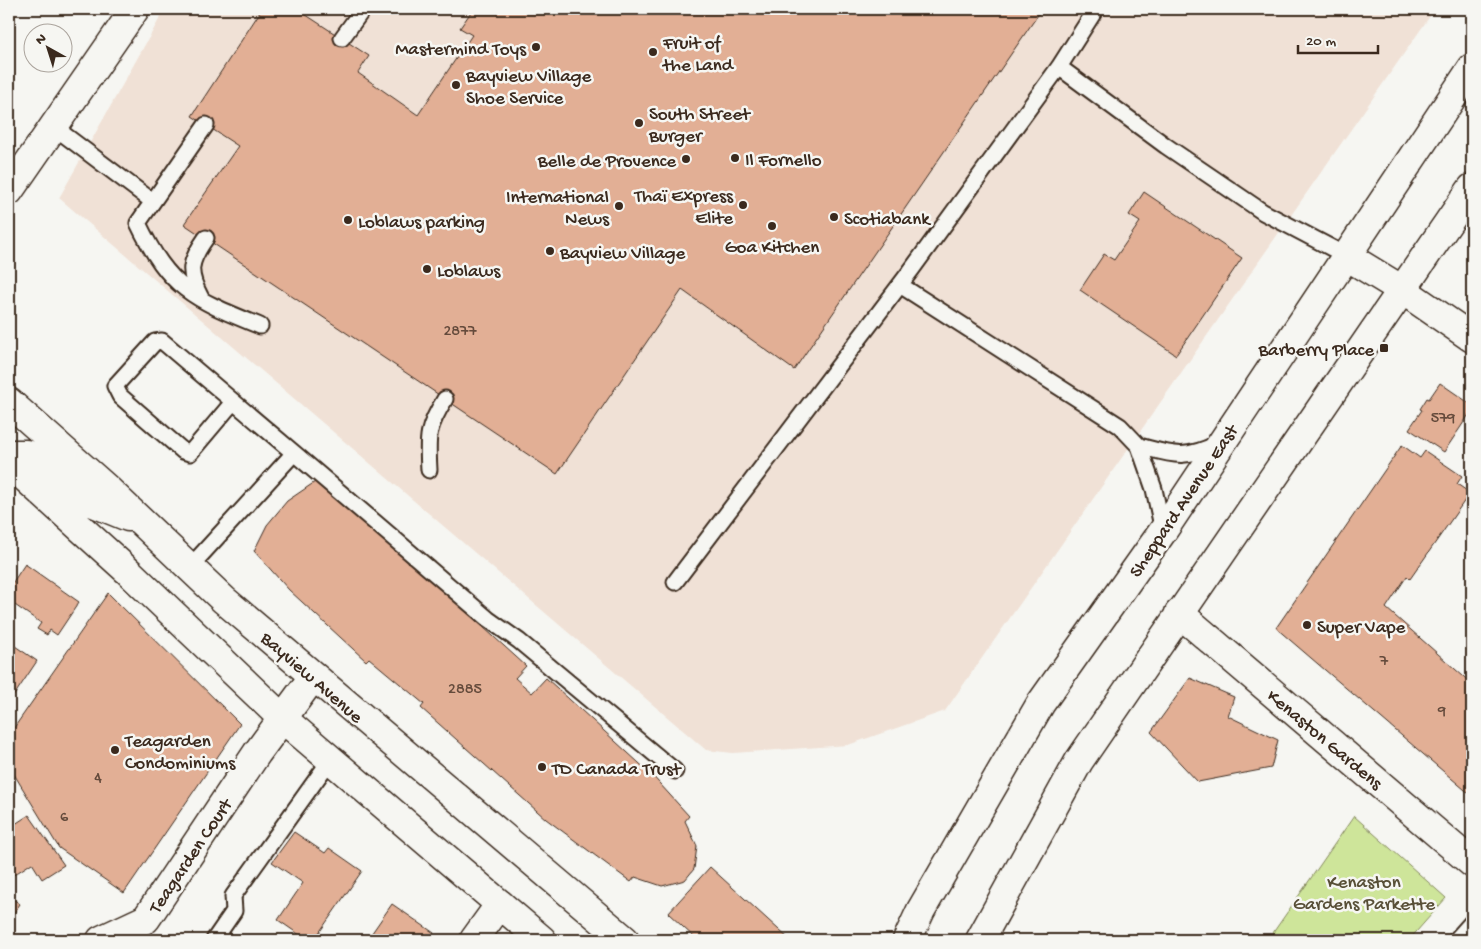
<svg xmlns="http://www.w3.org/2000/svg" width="1481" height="949" viewBox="0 0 1481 949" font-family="'Gochi Hand',sans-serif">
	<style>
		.built { fill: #f0e1d6 }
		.green { fill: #cee59a; stroke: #84885c }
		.building { fill: #e2af95; stroke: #3b2a1e }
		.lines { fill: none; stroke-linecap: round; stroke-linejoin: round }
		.lane-casing { stroke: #3b2a1e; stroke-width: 19 }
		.street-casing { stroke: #3b2a1e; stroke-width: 31 }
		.secondary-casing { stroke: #3b2a1e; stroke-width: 31 }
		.lane { stroke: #f6f6f2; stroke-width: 15 }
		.street { stroke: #f6f6f2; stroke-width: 28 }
		.secondary { stroke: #f6f6f2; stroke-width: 28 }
		.poi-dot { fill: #3b2a1e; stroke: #f6f6f2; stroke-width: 2 }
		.labels { text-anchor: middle; stroke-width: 5; stroke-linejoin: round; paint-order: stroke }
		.number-label { font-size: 16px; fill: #654b3c }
		.poi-label { font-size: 19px; fill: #3b2a1e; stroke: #f6f6f2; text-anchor: start }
		.street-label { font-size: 19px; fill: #3b2a1e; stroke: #f6f6f2 }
		.park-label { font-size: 19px; fill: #584f37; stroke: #f6f6f2 }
	</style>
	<rect width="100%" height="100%" fill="#f6f6f2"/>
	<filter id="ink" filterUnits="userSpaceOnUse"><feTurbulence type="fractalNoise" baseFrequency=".02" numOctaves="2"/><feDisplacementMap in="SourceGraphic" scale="10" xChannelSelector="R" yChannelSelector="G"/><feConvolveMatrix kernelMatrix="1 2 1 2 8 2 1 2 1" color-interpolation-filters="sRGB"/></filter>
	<g filter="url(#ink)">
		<!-- built -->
		<path class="built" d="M165 9H1435L945 711 848 745 733 753 706 750 59 198Z"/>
		<!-- green -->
		<path class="green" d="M1354 816 1446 898 1409 940H1268Z"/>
		<!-- building -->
		<path class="building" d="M262 9H297L369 56 358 73 418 115 472 35 460 28 473 9H1042L794 370 682 290 557 474 184 224 238 146 192 116Z
			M1144 192 1242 258 1176 355 1080 290 1104 254 1114 260 1140 222 1129 215Z
			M1440 383 1472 405V410L1444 452 1409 429 1422 410 1420 409 1427 398 1429 399Z
			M1402 445 1420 458 1425 451 1462 476 1457 484 1470 493 1410 579 1407 576 1386 608 1472 684V796L1276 628Z
			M315 482 363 518 526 666 515 678 532 693 546 678 650 773 689 816 685 821 697 846 694 869 685 880 662 886 635 877 631 882 585 848 546 819 421 708 424 704 369 658 366 661 289 590 254 551 267 525 287 501Z
			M25 564 79 602 57 635 50 630 47 635 37 629 41 623 9 601V588Z
			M108 593 240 724 124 893 59 848 9 766V735Z
			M9 642 37 661 9 703Z
			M1190 678 1234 697 1228 716 1278 740 1271 768 1198 782 1151 732Z
			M29 815 64 865 42 879 32 863 9 878V828Z
			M294 832 325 853 329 848 362 871 314 940H307L278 920 303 883 272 862Z
			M710 867 790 940H697L668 913Z
			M9 896 20 904 9 920Z
			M392 904 434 933 429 940H367Z"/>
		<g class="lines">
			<!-- lane casing -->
			<g class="lane-casing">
				<path id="lane" d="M342 38 363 9
					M1059 67 1166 146 1263 212 1345 255
					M206 125 138 223C170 290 194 299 260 326
					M54 127 152 201
					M900 285 1120 426 1139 446 1154 489 1163 531
					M201 298C187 272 189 262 206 238
					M1139 446C1174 455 1183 460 1217 444
					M294 453 488 619 519 641 675 771
					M429 470C427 436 427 428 445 399
					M190 567 294 453 162 341 155 342 115 386 120 396 183 451 190 453 233 402
					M675 582 912 269 1059 67 1096 9
					M214 940 234 911 233 896 331 759
					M1456 940 1472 922"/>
			</g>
			<!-- street casing -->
			<g class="street-casing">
				<path id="street" d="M9 191 135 9
					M1345 255 1404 291 1472 338
					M1179 613 1472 863
					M101 940 146 919 257 753 313 677
					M474 940 500 904"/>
			</g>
			<!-- secondary casing -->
			<g class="secondary-casing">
				<path id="secondary" d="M9 402 106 488 224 600 625 940
					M9 454H26L74 495 128 517
					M9 463 129 572 282 718 542 940
					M907 940 921 910 1041 703 1163 531 1472 68
					M980 940 1079 761 1472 188"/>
			</g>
			<!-- lane -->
			<use href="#lane" class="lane"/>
			<!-- street -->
			<use href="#street" class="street"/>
			<!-- secondary -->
			<use href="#secondary" class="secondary"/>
		</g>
	</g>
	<!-- markers -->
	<g class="poi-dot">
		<circle cx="536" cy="47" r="5"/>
		<circle cx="653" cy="52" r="5"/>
		<circle cx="456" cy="85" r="5"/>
		<circle cx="639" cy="123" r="5"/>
		<circle cx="735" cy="158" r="5"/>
		<circle cx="686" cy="159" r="5"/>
		<circle cx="743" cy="205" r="5"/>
		<circle cx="619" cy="206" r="5"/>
		<circle cx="834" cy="217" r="5"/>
		<circle cx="348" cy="220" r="5"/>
		<circle cx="772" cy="226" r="5"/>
		<circle cx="550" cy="251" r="5"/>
		<circle cx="427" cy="269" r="5"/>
		<rect x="1379" y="343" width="10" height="10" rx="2.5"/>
		<circle cx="1307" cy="625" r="5"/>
		<circle cx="115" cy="750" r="5"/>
		<circle cx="542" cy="767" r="5"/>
	</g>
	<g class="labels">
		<!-- number labels -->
		<g class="number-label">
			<text x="460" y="335">2877</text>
			<text x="1443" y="422">579</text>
			<text x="1384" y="665">7</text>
			<text x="465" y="693">2885</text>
			<text x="1442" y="715">9</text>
			<text x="98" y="782">4</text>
			<text x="64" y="821">6</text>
		</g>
		<!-- poi labels -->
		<g class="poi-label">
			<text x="663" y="48">Fruit of<tspan x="663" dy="22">the Land</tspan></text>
			<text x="526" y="54" text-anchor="end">Mastermind Toys</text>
			<text x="466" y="81">Bayview Village<tspan x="466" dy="22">Shoe Service</tspan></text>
			<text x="649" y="119">South Street<tspan x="649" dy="22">Burger</tspan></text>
			<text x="745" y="165">Il Fornello</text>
			<text x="676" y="166" text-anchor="end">Belle de Provence</text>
			<text x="733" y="201" text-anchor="end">Thaï Express<tspan x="733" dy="22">Elite</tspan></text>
			<text x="609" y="202" text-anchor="end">International<tspan x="609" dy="22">News</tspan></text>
			<text x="844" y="224">Scotiabank</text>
			<text x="358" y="227">Loblaws parking</text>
			<text x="772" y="252" text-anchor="middle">Goa Kitchen</text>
			<text x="560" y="258">Bayview Village</text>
			<text x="437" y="276">Loblaws</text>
			<text x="1374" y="355" text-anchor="end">Barberry Place</text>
			<text x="1317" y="632">Super Vape</text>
			<text x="125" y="746">Teagarden<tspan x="125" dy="22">Condominiums</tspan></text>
			<text x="552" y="774">TD Canada Trust</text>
		</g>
		<!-- street labels -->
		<g class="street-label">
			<text transform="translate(1182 500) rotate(-56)" y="7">Sheppard Avenue East</text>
			<text transform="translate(313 676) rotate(41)" y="7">Bayview Avenue</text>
			<text transform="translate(1326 738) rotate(40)" y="7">Kenaston Gardens</text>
			<text transform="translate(189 855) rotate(-56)" y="7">Teagarden Court</text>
		</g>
		<!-- park labels -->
		<g class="park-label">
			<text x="1364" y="887">Kenaston<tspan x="1364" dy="22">Gardens Parkette</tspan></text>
		</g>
	</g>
	<!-- margin -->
	<rect width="1481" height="949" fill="none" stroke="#f6f6f2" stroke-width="30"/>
	<rect x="15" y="15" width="1451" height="919" fill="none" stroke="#3b2a1e" stroke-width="2" filter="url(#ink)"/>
	<!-- north arrow -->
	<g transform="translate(48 48) rotate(321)"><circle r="24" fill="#f6f6f2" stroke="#aba49d"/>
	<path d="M0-4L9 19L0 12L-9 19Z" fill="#3b2a1e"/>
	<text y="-8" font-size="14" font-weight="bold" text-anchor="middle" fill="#3b2a1e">N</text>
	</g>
	<!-- scale -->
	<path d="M1298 45v8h80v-8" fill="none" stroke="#3b2a1e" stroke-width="2.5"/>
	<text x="1306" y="45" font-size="15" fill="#3b2a1e" stroke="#f6f6f2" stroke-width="4" paint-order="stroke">20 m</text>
</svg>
